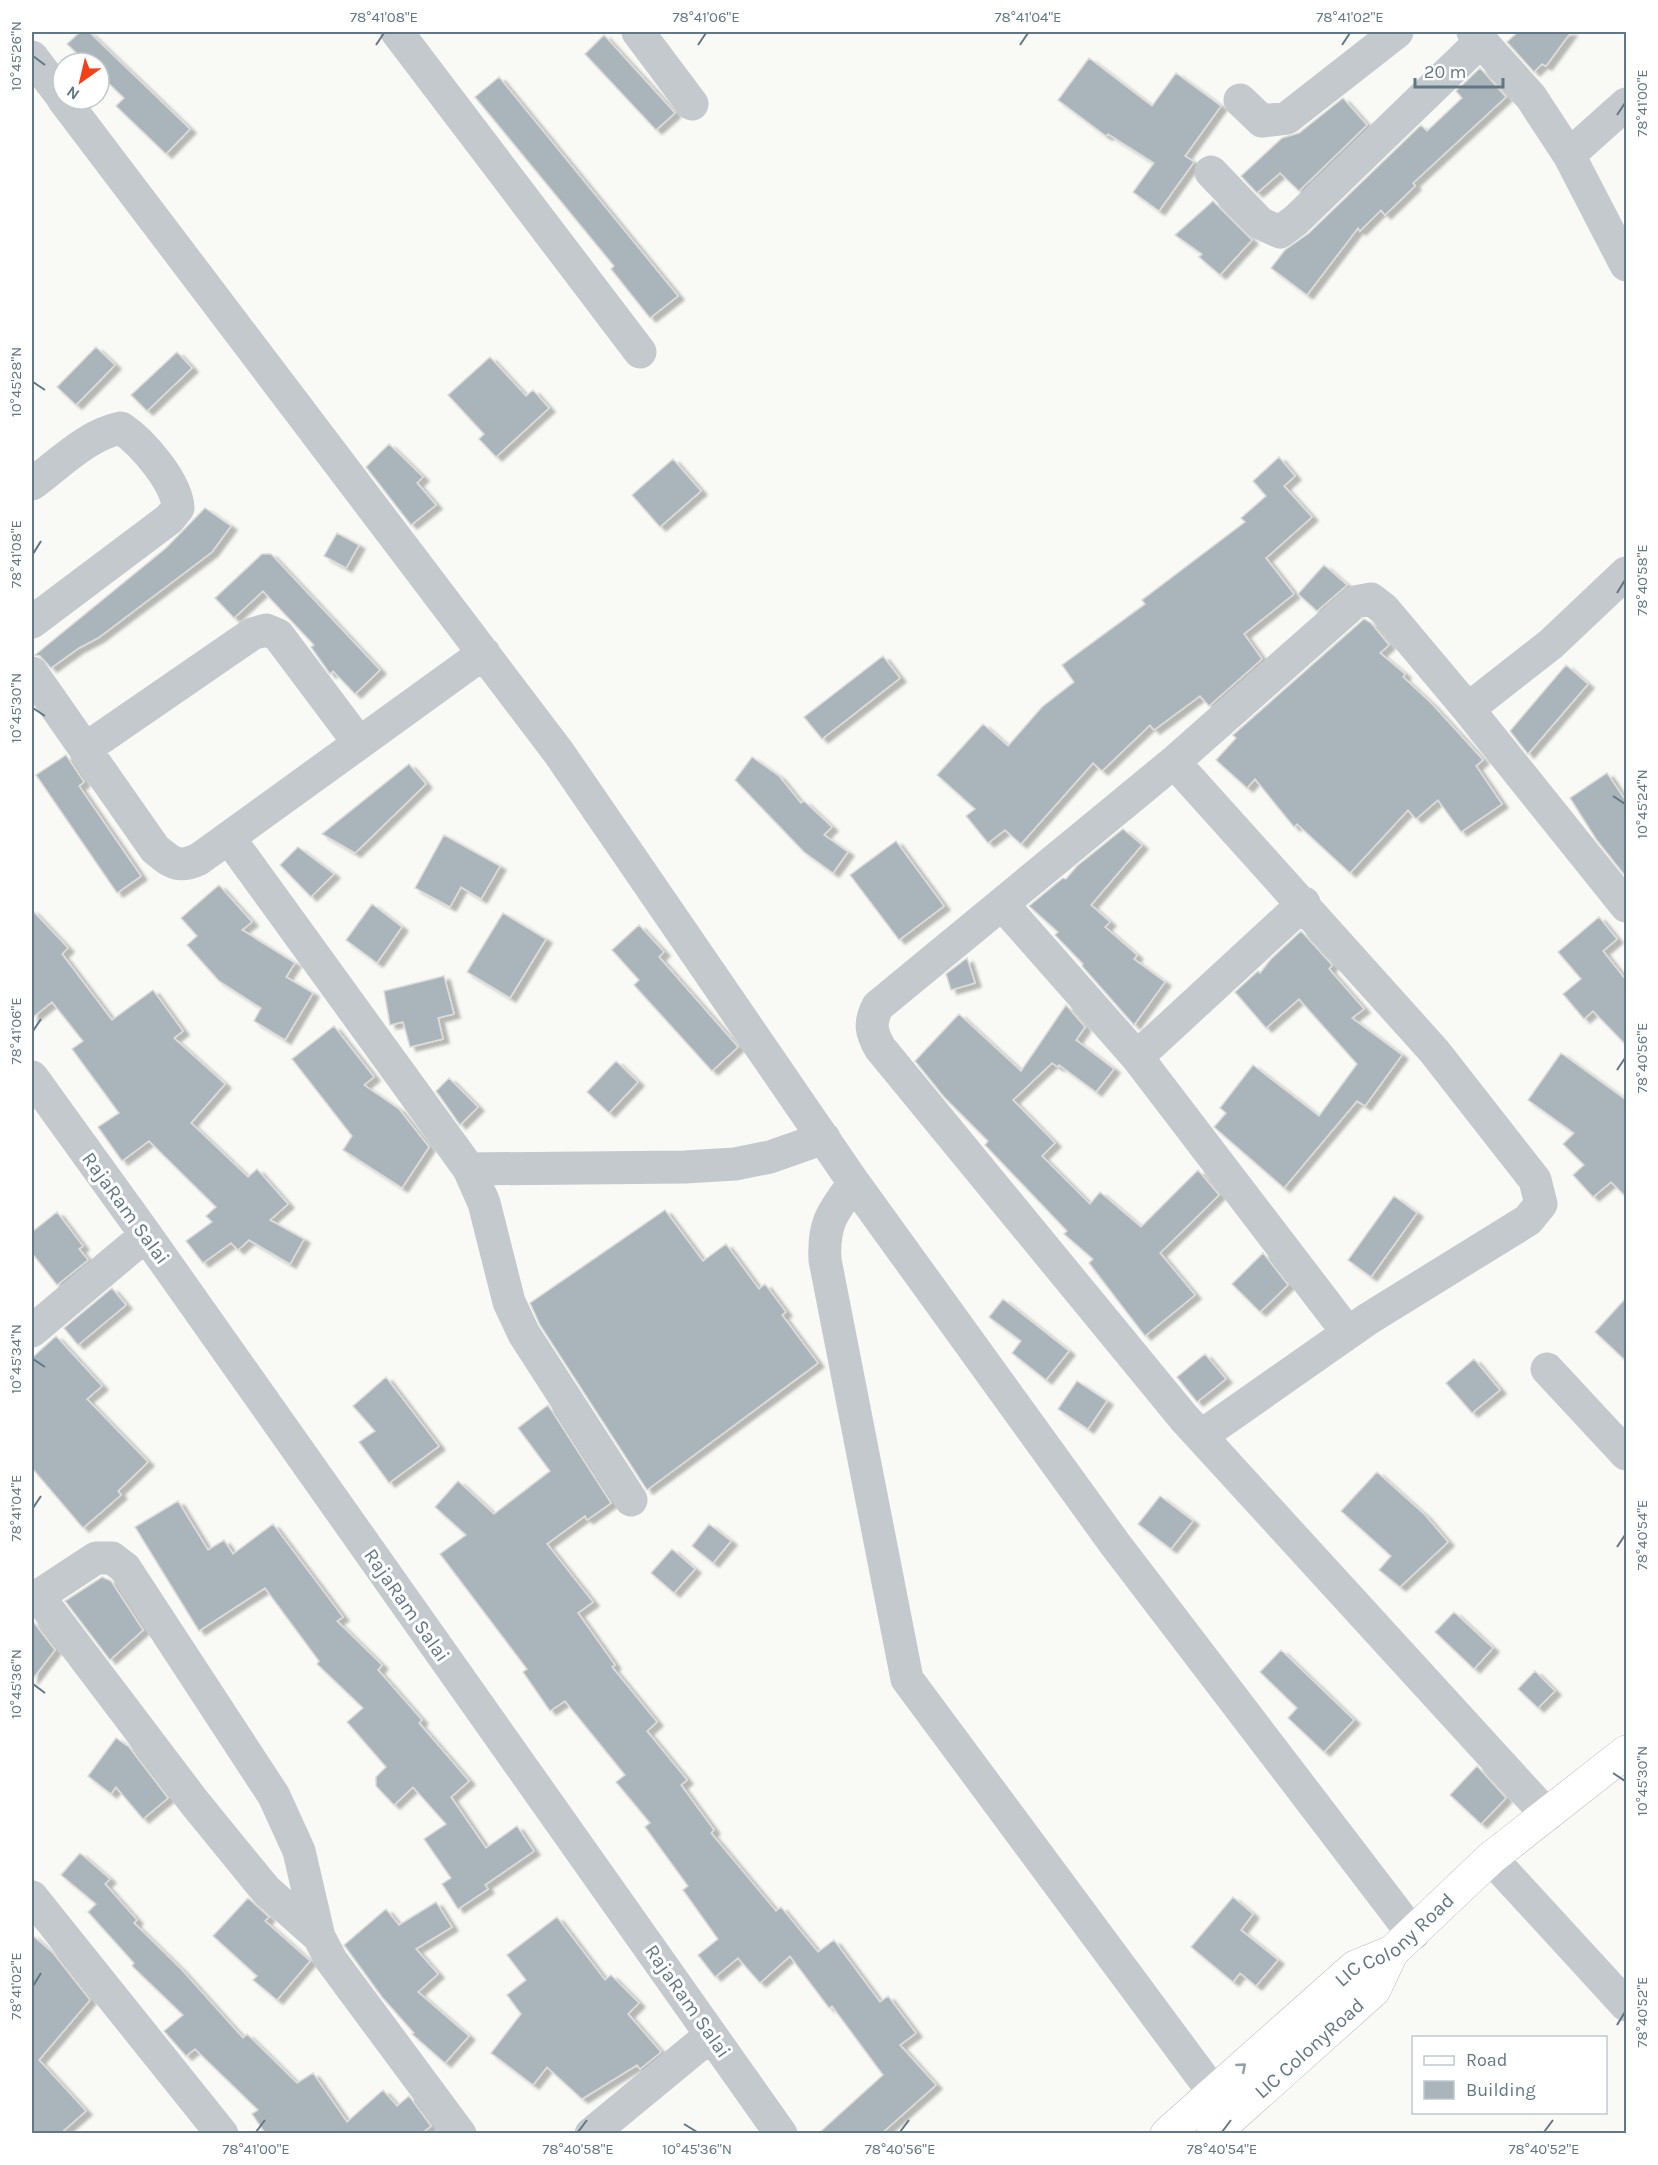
<svg xmlns="http://www.w3.org/2000/svg" width="1658" height="2165" viewBox="0 0 1658 2165" font-family="Karla,sans-serif">
	<style>
		.building { fill: #aab5bb; stroke: #dbdbd8; stroke-width: 1.5; filter: url(#shadow) }
		.lines { fill: none; stroke-linecap: round; stroke-linejoin: round }
		.major-casing { stroke: #b6bcc0; stroke-width: 34 }
		.minor { stroke: #c3c9cc; stroke-width: 33 }
		.major { stroke: #fff; stroke-width: 33 }
		.oneway { stroke: #90a0a9 }
		.ticks { fill: none; stroke: #617784; stroke-width: 2 }
		.labels { text-anchor: middle; stroke-width: 6; stroke-linejoin: round; paint-order: stroke }
		.street-label { font-size: 20px; fill: #617784; stroke: #fff }
		.neatline { fill: none; stroke: #617784; stroke-width: 2 }
		.ticks-label { font-size: 15px; text-anchor: middle; fill: #617784 }
	</style>
	<defs>
		<filter id="shadow"><feDropShadow dx="6" dy="4" stdDeviation="1.5" flood-color="#0004"/></filter>
	</defs>
	<rect width="100%" height="100%" fill="#f9f9f6"/>
	<!-- building -->
	<path class="building" d="M80 32H89L190 129 166 154 116 106 124 98 99 74V63H87L67 44Z
		M1518 32H1571L1546 66 1542 64 1534 72 1507 42Z
		M604 35 675 113 656 130 585 54Z
		M1089 58 1152 106 1176 73 1221 106 1185 156 1194 162 1159 211 1133 192 1154 163 1108 134 1106 136 1058 100Z
		M1480 68 1506 97 1413 183 1415 186 1385 215 1381 210 1360 231 1358 228 1307 295 1271 268 1285 250 1309 233 1421 125 1427 131 1462 98 1456 91Z
		M499 77 678 296 650 318 611 269 614 266 475 97Z
		M1343 98 1367 125 1299 191 1280 173 1257 193 1241 176 1282 138 1299 133Z
		M1213 201 1252 240 1220 275 1199 257 1202 254 1175 235Z
		M96 347 115 365 76 405 57 387Z
		M177 352 192 368 147 411 131 395Z
		M490 357 526 396 533 390 549 408 496 457 479 439 484 434 448 395Z
		M389 444 423 477 417 483 436 505 411 525 366 467Z
		M1279 457 1295 476 1284 486 1312 517 1266 558 1294 594 1244 634 1262 659 1209 706 1200 696 1154 730 1150 725 1102 771 1093 763 1021 844 1005 830 988 843 966 816 975 809 937 775 983 724 1008 746 1042 707 1074 682 1062 665 1145 604 1142 600 1245 522 1241 518 1266 496 1253 481Z
		M673 459 701 491 660 527 632 495Z
		M205 508 231 526 212 552 98 638 79 648 51 668 40 656 35 655 166 548Z
		M337 533 359 545 346 568 324 556Z
		M262 554H271L380 670 355 694 333 671 330 674 311 647 314 645 263 591 234 618 215 598Z
		M1324 565 1347 585 1317 611 1298 594Z
		M1364 619 1371 623 1389 645 1380 653 1405 674 1403 677 1432 704 1483 760 1476 766 1502 804 1461 832 1438 800 1416 819 1408 810 1350 873 1297 824 1294 827 1255 779 1247 788 1216 760 1236 738 1233 735Z
		M883 656 900 678 822 739 804 717Z
		M1566 665 1588 684 1528 754 1510 731Z
		M66 755 84 782 79 786 141 876 117 893 36 775Z
		M752 757 779 776 801 803 804 801 832 827 824 835 848 852 833 873 804 852 735 780Z
		M409 764 426 784 355 853 322 834Z
		M1607 773 1626 801V877L1596 839 1570 798Z
		M1123 829 1142 845 1091 905 1110 922 1105 927 1137 955 1134 959 1165 982 1134 1025 1082 966 1083 964 1055 935 1058 932 1029 906 1063 878 1066 879 1077 866Z
		M444 835 500 866 481 899 461 887 450 907 415 888Z
		M896 841 944 906 899 940 850 875Z
		M298 847 334 874 311 897 280 865Z
		M219 885 252 922 242 930 295 963 286 977 313 993 285 1040 254 1021 261 1008 219 981 187 945 197 936 181 918Z
		M372 904 402 927 377 963 346 940Z
		M32 910 68 948 62 954 112 1020 153 990 183 1031 174 1038 225 1084 191 1123 248 1177 257 1169 288 1204 270 1220 304 1239 290 1264 249 1240 238 1250 231 1243 203 1263 186 1241 212 1222 206 1216 216 1207 149 1141 122 1161 98 1127 119 1113 72 1049 83 1041 52 1002 32 1018Z
		M503 913 546 939 510 998 467 972Z
		M1599 917 1617 939 1603 951 1626 980V1045L1593 1011 1584 1019 1563 994 1581 979 1558 952Z
		M639 925 664 952 659 957 738 1047 712 1071 634 985 639 980 612 950Z
		M1301 931 1332 965 1329 969 1364 1009 1352 1018 1402 1055 1365 1106 1357 1101 1284 1188 1214 1127 1226 1113 1220 1108 1253 1065 1319 1116 1357 1064 1299 999 1266 1028 1235 992 1258 971 1260 973 1271 959Z
		M967 958 975 983 951 990 946 974Z
		M444 976 454 1014 438 1018 443 1039 410 1047 403 1022 390 1025 384 991Z
		M1066 1005 1085 1027 1076 1040 1114 1069 1096 1092 1059 1065 1058 1067 1052 1063 1013 1100 1055 1143 1042 1156 1090 1204 1100 1192 1141 1227 1198 1170 1219 1195 1160 1253 1195 1295 1145 1336 1089 1263 1093 1259 1064 1234 1067 1231 985 1145 988 1141 944 1097 915 1061 959 1014 1021 1071Z
		M334 1026 374 1077 364 1085 399 1109 429 1147 402 1188 343 1150 352 1136 292 1059Z
		M1561 1053 1626 1100V1197L1611 1182 1593 1197 1573 1175 1584 1165 1563 1144 1574 1133 1528 1100Z
		M616 1061 638 1082 609 1113 587 1092Z
		M449 1078 478 1107 460 1125 436 1091Z
		M1394 1196 1417 1213 1371 1277 1348 1260Z
		M665 1210 703 1261 726 1244 759 1289 765 1284 786 1312 782 1315 818 1363 647 1490 540 1325 530 1303Z
		M57 1212 83 1246 79 1249 88 1260 57 1285 32 1253V1232Z
		M1263 1253 1288 1285 1260 1312 1232 1284Z
		M112 1288 126 1305 78 1345 64 1328Z
		M1626 1298V1361L1595 1332Z
		M1003 1299 1069 1351 1046 1380 1012 1353 1021 1341 989 1317Z
		M56 1336 102 1386 87 1399 148 1462 118 1491 121 1495 83 1528 32 1468V1358Z
		M1205 1354 1226 1379 1197 1402 1177 1377Z
		M1474 1359 1500 1390 1472 1413 1446 1383Z
		M386 1377 439 1446 389 1483 359 1442 375 1431 353 1406Z
		M1077 1381 1107 1401 1088 1429 1058 1409Z
		M548 1405 611 1503 587 1520 585 1516 547 1544 593 1602 578 1613 615 1665 612 1667 657 1722 647 1731 687 1780 681 1785 714 1830 711 1833 776 1911 781 1907 818 1952 834 1940 880 2002 888 1996 916 2033 900 2045 936 2085 882 2133H819L883 2075 832 2006 829 2008 790 1956 760 1983 738 1958 715 1977 698 1955 718 1939 683 1890 688 1886 645 1827 650 1823 616 1782 625 1775 565 1701 550 1711 523 1672 527 1669 440 1554 466 1535 435 1507 458 1481 494 1514 550 1471 518 1428Z
		M1377 1472 1425 1515 1448 1542 1400 1587 1379 1570 1391 1556 1341 1511Z
		M1160 1496 1193 1521 1171 1549 1138 1524Z
		M178 1501 208 1550 224 1540 233 1554 273 1524 343 1617 337 1621 382 1665 378 1670 422 1720 419 1723 469 1781 451 1797 486 1848 517 1826 534 1851 485 1885 488 1889 458 1909 442 1884 451 1878 424 1839 446 1824 413 1787 394 1805 376 1786V1777L386 1767 347 1722 363 1708 317 1664 319 1661 265 1588 199 1631 135 1527Z
		M709 1524 731 1541 713 1563 692 1546Z
		M672 1549 695 1569 674 1593 651 1573Z
		M102 1577 111 1581 143 1630 110 1660 65 1601Z
		M1454 1612 1493 1648 1474 1669 1435 1632Z
		M32 1620 55 1650 32 1680Z
		M1281 1650 1354 1720 1324 1752 1288 1718 1297 1708 1260 1672Z
		M1535 1671 1555 1691 1538 1708 1518 1689Z
		M116 1738 129 1747 168 1798 143 1819 116 1787 111 1794 88 1776Z
		M1477 1766 1506 1798 1481 1824 1450 1795Z
		M80 1853 110 1879 105 1884 137 1920 134 1923 181 1969 243 2038 247 2034 297 2083 313 2073 347 2122 383 2090 397 2106 409 2096 431 2126 422 2133H265L252 2114 258 2110 195 2049 186 2056 164 2031 183 2015 132 1966 134 1963 88 1912 96 1904 61 1875Z
		M1233 1897 1253 1914 1241 1930 1278 1960 1256 1986 1240 1973 1233 1982 1191 1947Z
		M248 1898 269 1917 265 1921 310 1961 277 2000 253 1980 257 1976 213 1936Z
		M436 1902 452 1927 416 1949 438 1974 418 1992 469 2036 445 2063 412 2034 414 2033 382 1997 344 1945 386 1909 399 1925Z
		M557 1917 605 1980 611 1975 639 2003 628 2014 661 2052 640 2069 637 2065 582 2099 547 2067 533 2085 491 2053 521 2014 507 1995 526 1980 507 1955Z
		M32 1935 53 1953 90 2000 39 2060 86 2111 61 2133H32Z"/>
	<g class="lines">
		<!-- major casing -->
		<g class="major-casing">
			<g id="major">
				<path id="s1" d="M1167 2134 1355 1967 1392 1952 1491 1858 1626 1752"/>
				<path id="s2" d="M1213 2134 1374 1990 1392 1952"/>
			</g>
		</g>
		<!-- minor -->
		<path class="minor" d="M397 32 640 352
			M638 32 692 104
			M1473 32 1531 97 1569 155 1626 265
			M32 57 63 98
			M63 99 559 753 854 1183 1115 1544 1413 1934
			M1240 100 1262 121 1287 118 1397 32
			M1569 155 1626 104
			M1211 172 1260 223 1280 232 1296 220 1481 41
			M32 484C58 465 88 434 121 428 142 442 177 482 178 508L169 519 32 622
			M1626 573 1551 644 1468 709 1626 906
			M32 673 155 849C172 863 178 869 199 859L484 653
			M1468 709 1384 609 1371 599 1355 602 1174 762 878 1006C869 1023 871 1032 880 1048L1184 1418 1547 1815
			M85 749 252 634 266 630 278 635 359 743
			M1174 762 1434 1051 1535 1180 1541 1204 1528 1220 1368 1319 1201 1436
			M229 838 469 1169 484 1203 509 1302 524 1334 631 1500
			M1304 903 1137 1057 1348 1333
			M1003 905 1137 1057
			M32 1077 146 1235 781 2134
			M469 1169 685 1167 735 1164 770 1157 824 1138
			M854 1183C833 1212 823 1222 825 1260L907 1679 1231 2116
			M32 1331 146 1235
			M1547 1369 1626 1454
			M38 1596 194 1802 265 1889 319 1937
			M32 1600 96 1558H112L125 1568 274 1796 299 1851 319 1937 331 1960 460 2134
			M1491 1858 1626 2005
			M32 1897 222 2134
			M591 2134 711 2035"/>
		<!-- major -->
		<use href="#major" class="major"/>
	</g>
	<!-- one-way arrows -->
	<defs><path id="oneway-chevron" d="M-2-3.5L2.5 0L-2 3.5" fill="none" stroke-width="1.6" stroke-linecap="round" stroke-linejoin="round" transform="scale(1.5)"/></defs>
	<use class="oneway" href="#oneway-chevron" transform="translate(1242 2067) rotate(-41)"/>
	<!-- ticks -->
	<path class="ticks" d="M376 45 384 33M698 45 706 33M1020 45 1028 33M1342 45 1350 33M33 56 45 65M1617 115 1625 103M33 382 45 390M33 554 41 541M1617 593 1625 580M33 708 45 716M1613 796 1625 804M33 1031 41 1019M1617 1070 1625 1058M33 1359 45 1367M33 1508 41 1496M1617 1547 1625 1535M33 1684 45 1693M1613 1773 1625 1781M33 1986 41 1973M1617 2025 1625 2012M684 2124 697 2132M256 2132 265 2120M578 2132 587 2120M900 2132 909 2120M1222 2132 1231 2120M1544 2132 1553 2120"/>
	<g class="labels">
		<!-- street labels -->
		<g class="street-label">
			<text transform="translate(126 1208) rotate(54)" y="7">RajaRam Salai</text>
			<text transform="translate(407 1605) rotate(55)" y="7">RajaRam Salai</text>
			<text dy="7" stroke="none"><textPath href="#s1" startOffset="300">LIC Colony Road</textPath></text>
			<text transform="translate(688 2001) rotate(55)" y="7">RajaRam Salai</text>
			<text dy="7" stroke="none"><textPath href="#s2" startOffset="129">LIC ColonyRoad</textPath></text>
		</g>
	</g>
	<!-- border -->
	<rect width="1658" height="2165" fill="none" stroke="#ffffff" stroke-width="66"/>
	<!-- legend -->
	<rect x="1412" y="2036" width="195" height="78" fill="#ffffff" stroke="#c0c9ce" stroke-width="1.5"/>
	<rect x="1424" y="2056" width="30" height="9" fill="#ffffff" stroke="#c0c9ce" stroke-width="1.5"/>
	<text x="1466" y="2066" font-size="18" fill="#617784">Road</text>
	<rect x="1424" y="2081" width="30" height="18" fill="#aab5bb" stroke="#c0c9ce" stroke-width="1.5"/>
	<text x="1466" y="2096" font-size="18" fill="#617784">Building</text>
	<!-- north arrow -->
	<g transform="translate(81 81) rotate(214)"><circle r="28" fill="#ffffff" stroke="#c0c9ce" stroke-width="1.5"/>
	<path d="M0-4.5L10 22L0 15L-10 22Z" fill="#f53f19"/>
	<text y="-9" font-size="16" font-weight="bold" text-anchor="middle" fill="#617784">N</text>
	</g>
	<!-- scale -->
	<path d="M1415 78v9h88v-9" fill="none" stroke="#617784" stroke-width="3"/>
	<text x="1424" y="78" font-size="18" fill="#617784" stroke="#ffffff" stroke-width="4.5" paint-order="stroke">20 m</text>
	<rect x="33" y="33" width="1592" height="2099" class="neatline"/>
	<g class="ticks-label">
		<text x="384" y="22">78°41'08"E</text>
		<text x="706" y="22">78°41'06"E</text>
		<text x="1028" y="22">78°41'04"E</text>
		<text x="1350" y="22">78°41'02"E</text>
		<text transform="translate(16 56) rotate(-90)" y="5">10°45'26"N</text>
		<text transform="translate(1642 103) rotate(-90)" y="5">78°41'00"E</text>
		<text transform="translate(16 382) rotate(-90)" y="5">10°45'28"N</text>
		<text transform="translate(16 554) rotate(-90)" y="5">78°41'08"E</text>
		<text transform="translate(1642 580) rotate(-90)" y="5">78°40'58"E</text>
		<text transform="translate(16 708) rotate(-90)" y="5">10°45'30"N</text>
		<text transform="translate(1642 804) rotate(-90)" y="5">10°45'24"N</text>
		<text transform="translate(16 1031) rotate(-90)" y="5">78°41'06"E</text>
		<text transform="translate(1642 1058) rotate(-90)" y="5">78°40'56"E</text>
		<text transform="translate(16 1359) rotate(-90)" y="5">10°45'34"N</text>
		<text transform="translate(16 1508) rotate(-90)" y="5">78°41'04"E</text>
		<text transform="translate(1642 1535) rotate(-90)" y="5">78°40'54"E</text>
		<text transform="translate(16 1684) rotate(-90)" y="5">10°45'36"N</text>
		<text transform="translate(1642 1781) rotate(-90)" y="5">10°45'30"N</text>
		<text transform="translate(16 1986) rotate(-90)" y="5">78°41'02"E</text>
		<text transform="translate(1642 2012) rotate(-90)" y="5">78°40'52"E</text>
		<text x="256" y="2154">78°41'00"E</text>
		<text x="578" y="2154">78°40'58"E</text>
		<text x="697" y="2154">10°45'36"N</text>
		<text x="900" y="2154">78°40'56"E</text>
		<text x="1222" y="2154">78°40'54"E</text>
		<text x="1544" y="2154">78°40'52"E</text>
	</g>
</svg>
